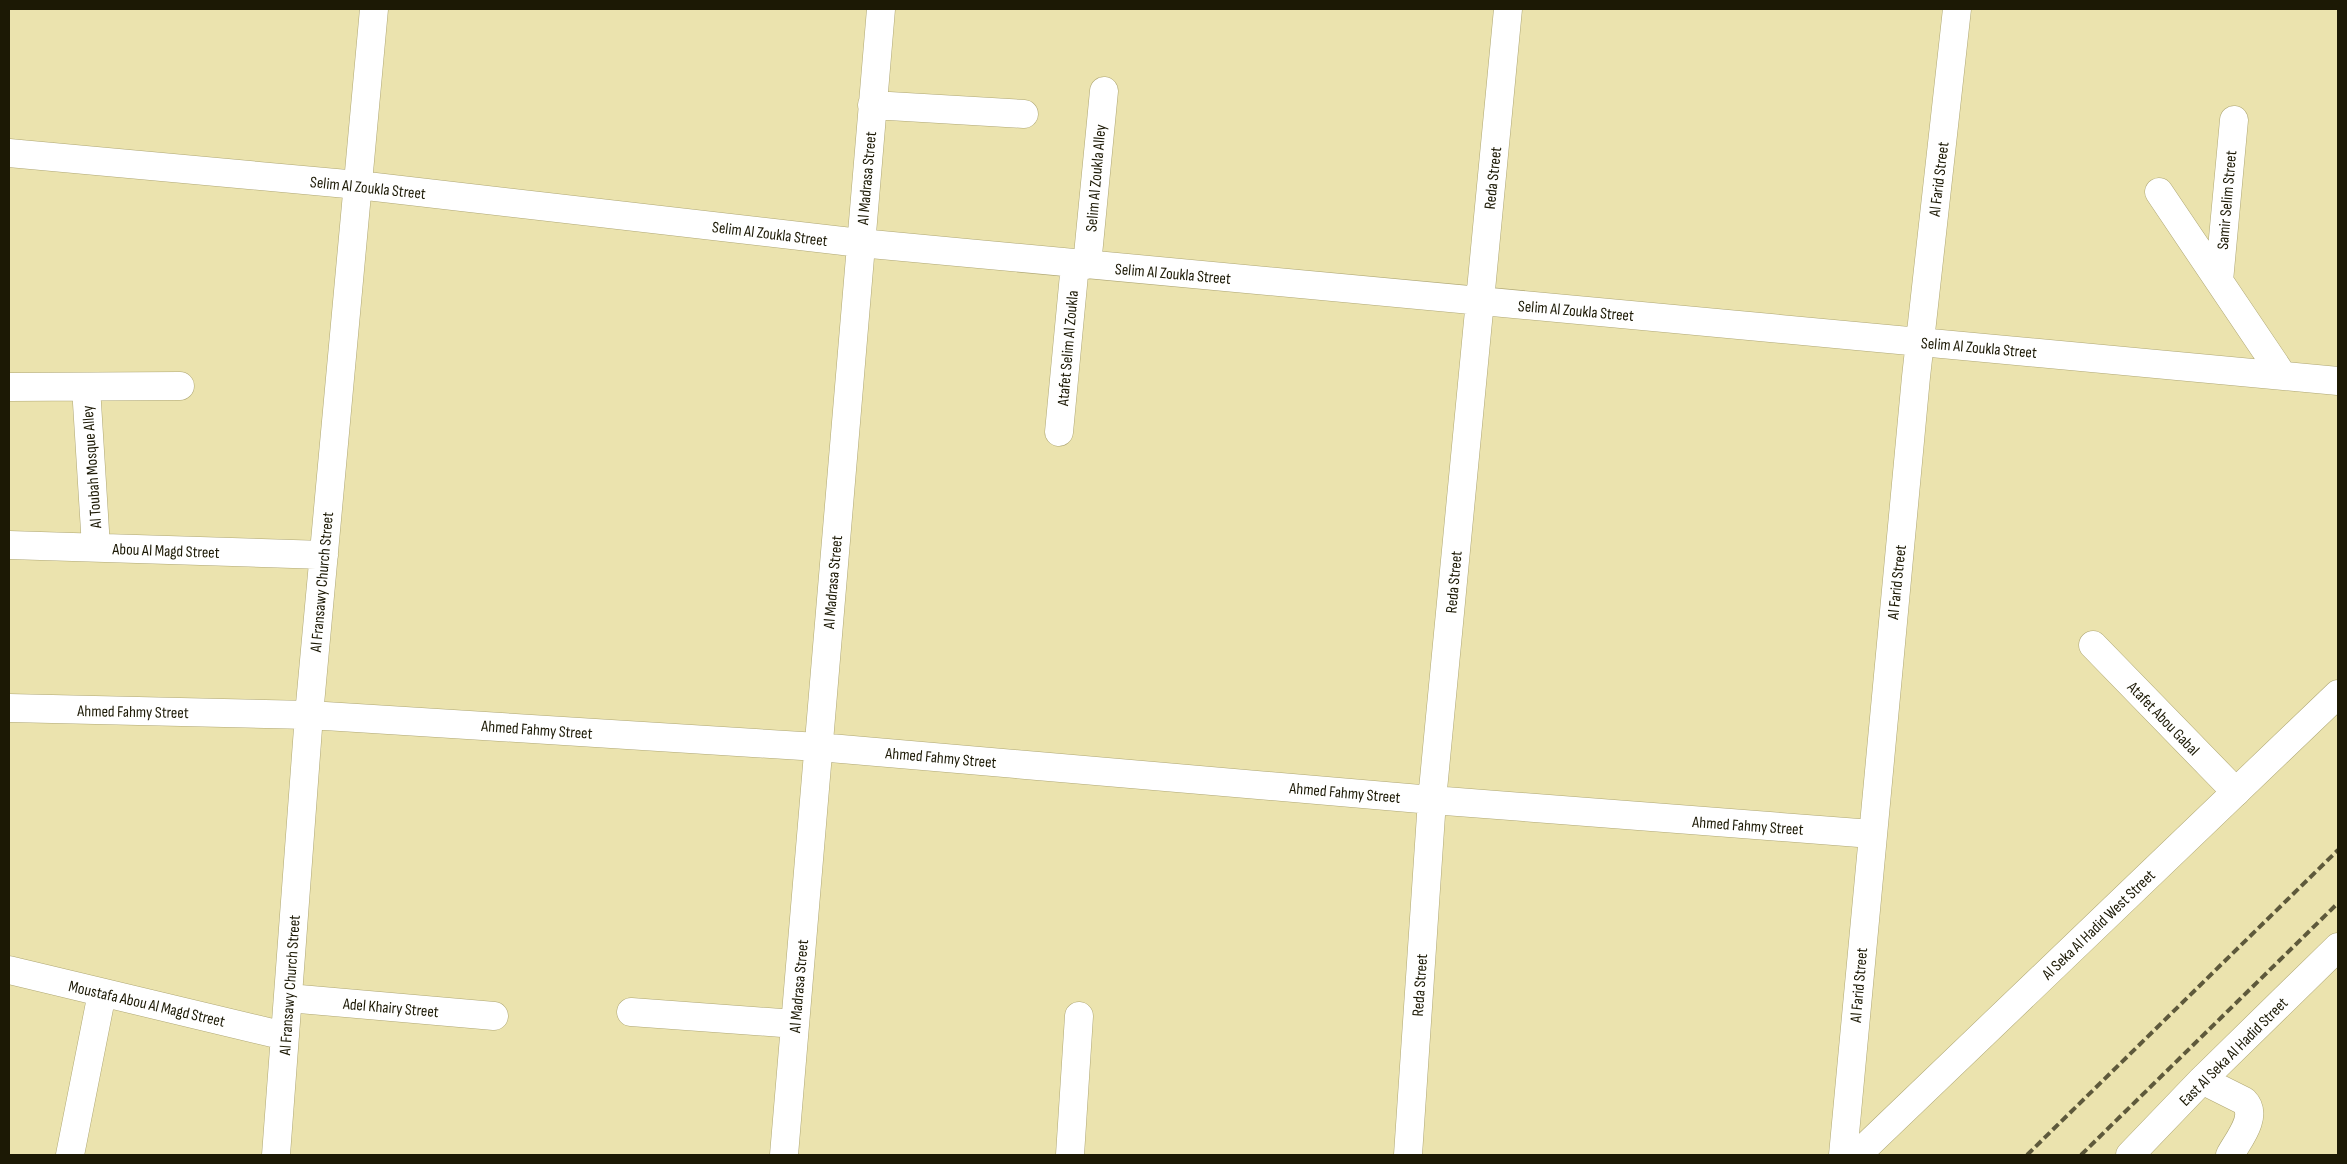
<svg xmlns="http://www.w3.org/2000/svg" width="2347" height="1164" viewBox="0 0 2347 1164" font-family="'Sofia Sans Condensed',sans-serif">
	<style>
		.lines { fill: none; stroke-linecap: round; stroke-linejoin: round }
		.minor-casing { stroke: #afa774; stroke-width: 29 }
		.tertiary-casing { stroke: #afa774; stroke-width: 29 }
		.minor { stroke: #fff; stroke-width: 28 }
		.tertiary { stroke: #fff; stroke-width: 28 }
		.rail { stroke: #5e593b; stroke-width: 4; stroke-dasharray: 8 4; stroke-linecap: butt }
		.labels { text-anchor: middle; stroke-width: 4; stroke-linejoin: round; paint-order: stroke }
		.street-label { font-size: 16px; fill: #1c1905; stroke: #fff }
	</style>
	<rect width="100%" height="100%" fill="#ebe3ae"/>
	<g class="lines">
		<!-- minor casing -->
		<g class="minor-casing">
			<path id="minor" d="M872 105 1024 114
				M9 153 358 185 860 243 2338 381
				M2159 192 2283 376
				M1087 265 1104 91
				M2219 281 2234 120
				M9 387 180 386
				M86 387 96 547
				M1059 432 1075 264
				M9 545 324 555
				M2093 645 2236 792
				M9 708 309 715 818 747 1432 800 1872 834
				M9 970 285 1036
				M288 998 494 1016
				M631 1012 795 1024
				M2202 1080 2244 1101C2259 1116 2238 1140 2230 1155
				M70 1155 102 993
				M276 1155 309 715 374 9
				M784 1155 881 9
				M1070 1155 1079 1016
				M1408 1155 1432 800 1508 9
				M1843 1155 1916 377 1957 9
				M2130 1155 2202 1080 2338 947"/>
		</g>
		<!-- tertiary casing -->
		<g class="tertiary-casing">
			<path id="tertiary" d="M1857 1155 2338 694"/>
		</g>
		<!-- minor -->
		<use href="#minor" class="minor"/>
		<!-- tertiary -->
		<use href="#tertiary" class="tertiary"/>
		<!-- rail -->
		<path class="rail" d="M2027 1155 2338 850
			M2081 1155 2338 903"/>
	</g>
	<g class="labels">
		<!-- street labels -->
		<g class="street-label">
			<text transform="translate(866 178) rotate(-85)" y="6">Al Madrasa Street</text>
			<text transform="translate(1095 178) rotate(-85)" y="6">Selim Al Zoukla Alley</text>
			<text transform="translate(1492 178) rotate(-84)" y="6">Reda Street</text>
			<text transform="translate(1938 179) rotate(-83)" y="6">Al Farid Street</text>
			<text transform="translate(368 187) rotate(6)" y="6">Selim Al Zoukla Street</text>
			<text transform="translate(2226 200) rotate(-85)" y="6">Samir Selim Street</text>
			<text transform="translate(770 233) rotate(7)" y="6">Selim Al Zoukla Street</text>
			<text transform="translate(1173 273) rotate(5)" y="6">Selim Al Zoukla Street</text>
			<text transform="translate(1576 310) rotate(5)" y="6">Selim Al Zoukla Street</text>
			<text transform="translate(1979 347) rotate(5)" y="6">Selim Al Zoukla Street</text>
			<text transform="translate(1067 348) rotate(-85)" y="6">Atafet Selim Al Zoukla</text>
			<text transform="translate(91 467) rotate(-94)" y="6">Al Toubah Mosque Alley</text>
			<text transform="translate(166 550) rotate(2)" y="6">Abou Al Magd Street</text>
			<text transform="translate(321 582) rotate(-85)" y="6">Al Fransawy Church Street</text>
			<text transform="translate(832 582) rotate(-85)" y="6">Al Madrasa Street</text>
			<text transform="translate(1453 582) rotate(-85)" y="6">Reda Street</text>
			<text transform="translate(1896 582) rotate(-84)" y="6">Al Farid Street</text>
			<text transform="translate(133 711) rotate(1)" y="6">Ahmed Fahmy Street</text>
			<text transform="translate(2164 718) rotate(46)" y="6">Atafet Abou Gabal</text>
			<text transform="translate(537 729) rotate(4)" y="6">Ahmed Fahmy Street</text>
			<text transform="translate(941 757) rotate(5)" y="6">Ahmed Fahmy Street</text>
			<text transform="translate(1345 792) rotate(5)" y="6">Ahmed Fahmy Street</text>
			<text transform="translate(1748 825) rotate(4)" y="6">Ahmed Fahmy Street</text>
			<text transform="translate(2098 924) rotate(-44)" y="6">Al Seka Al Hadid West Street</text>
			<text transform="translate(289 985) rotate(-86)" y="6">Al Fransawy Church Street</text>
			<text transform="translate(1419 985) rotate(-86)" y="6">Reda Street</text>
			<text transform="translate(1858 985) rotate(-85)" y="6">Al Farid Street</text>
			<text transform="translate(798 986) rotate(-85)" y="6">Al Madrasa Street</text>
			<text transform="translate(147 1003) rotate(13)" y="6">Moustafa Abou Al Magd Street</text>
			<text transform="translate(391 1007) rotate(5)" y="6">Adel Khairy Street</text>
			<text transform="translate(2233 1051) rotate(-45)" y="6">East Al Seka Al Hadid Street</text>
		</g>
	</g>
	<!-- border -->
	<rect width="2347" height="1164" fill="none" stroke="#1c1905" stroke-width="20"/>
</svg>
